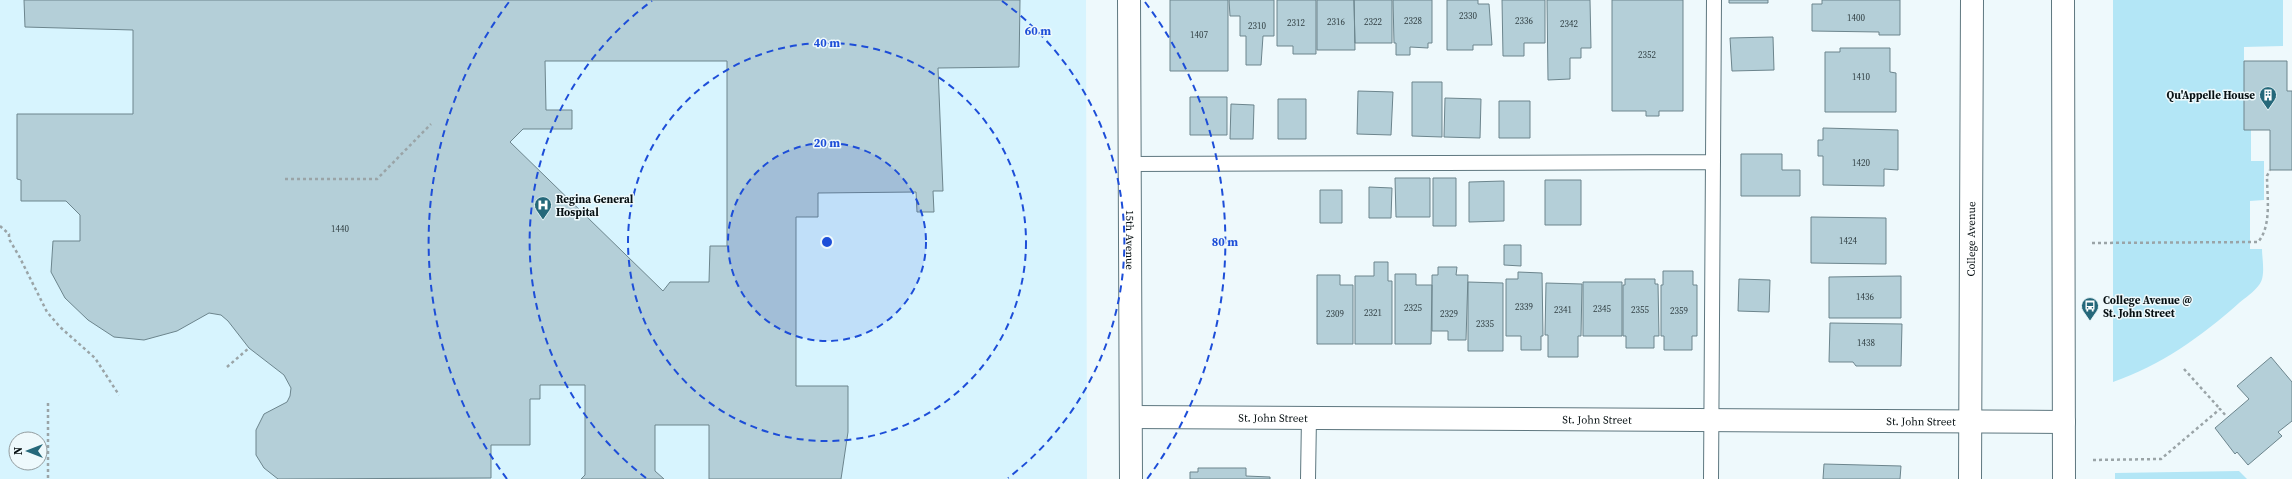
<svg xmlns="http://www.w3.org/2000/svg" width="2292" height="479" viewBox="0 0 2292 479" font-family="'Source Serif 4',serif">
	<style>
		.built { fill: #d7f4fe; fill-rule: evenodd }
		.green { fill: #b3e6f6 }
		.building { fill: #b4cfd8; stroke: #6c858d; fill-rule: evenodd }
		.lines { fill: none; stroke-linecap: round; stroke-linejoin: round }
		.lane-casing { stroke: #5e777f; stroke-width: 16 }
		.street-casing { stroke: #5e777f; stroke-width: 24 }
		.secondary-casing { stroke: #5e777f; stroke-width: 24 }
		.path { stroke: #9aa4a7; stroke-width: 2.5; stroke-dasharray: 3 3; stroke-linecap: butt }
		.lane { stroke: #fff; stroke-width: 14 }
		.street { stroke: #fff; stroke-width: 22 }
		.secondary { stroke: #fff; stroke-width: 22 }
		.ring { fill: none; stroke: #1d4ed8; stroke-width: 2; stroke-dasharray: 7 5 }
		.labels { text-anchor: middle; stroke-width: 3; stroke-linejoin: round; paint-order: stroke }
		.number-label { font-size: 9px; fill: #324044 }
		.poi-label { font-size: 11px; font-weight: bold; fill: #071013; stroke: #eef9fc; text-anchor: start }
		.street-label { font-size: 11px; fill: #071013; stroke: #eef9fc }
		.centre { fill: #1d4ed8; stroke: #eef9fc; stroke-width: 2 }
		.ring-label { font-size: 12px; text-anchor: middle; font-weight: bold; fill: #1d4ed8; stroke: #eef9fc; stroke-width: 3; stroke-linejoin: round; paint-order: stroke }
	</style>
	<rect width="100%" height="100%" fill="#eef9fc"/>
	<!-- built -->
	<path class="built" d="M0 0H1086L1087 479H0ZM16 439H40V463H16Z"/>
	<!-- green -->
	<path class="green" d="M2113 0H2283V46L2244 47V130H2251V161H2264V200L2250 201V249H2262C2262 259 2266 277 2259 285 2254 292 2245 298 2239 303 2202 336 2160 366 2113 382Z
		M2239 471 2247 479H2115V473Z"/>
	<!-- building -->
	<path class="building" d="M24 0H1020L1019 67 938 68 943 191H933L934 212H917L916 192 818 193V217H796V386H848V432L841 479H709V425H655V471L664 479H581L585 475V385H540V399H530V445H491V478L278 479 264 468 256 455V430L264 414 287 402 290 396 291 388 284 375 249 348 228 321 221 315 209 313 177 331 144 340 114 337 88 320 65 298 51 272 53 241H80V215L66 201H21V180L17 179V114H133V30L25 27ZM545 61H727V246H710L709 282H670L663 291 510 142 523 129H572V110H546Z
		M1170 0H1228V71H1170Z
		M1229 0H1274V36H1263L1261 65H1246V36H1240V16H1230Z
		M1277 0H1316V54H1293V46H1277Z
		M1317 0H1354L1355 50H1317Z
		M1354 0H1392V43H1355Z
		M1393 0H1432V43H1428V48L1410 47V55H1396V43H1394Z
		M1447 0H1478V4H1489L1492 45H1473V50H1447Z
		M1502 0H1545V43H1524V56H1503Z
		M1547 0H1590L1591 48H1581V58H1570V79L1548 80Z
		M1612 0H1683V111H1659V116H1646V111H1612Z
		M1729 0H1768V3H1729Z
		M1822 0H1900V35H1879V32L1812 31V4H1822Z
		M1773 37 1774 70 1732 71 1730 38Z
		M1840 48H1890V72L1896 73V112H1825V52H1840Z
		M2244 61H2287V91H2292V170H2270V130H2244Z
		M1412 82H1442V137L1412 136Z
		M1358 91 1393 92 1391 135 1357 134Z
		M1190 97H1227V135H1190Z
		M1445 98 1481 99 1480 138 1444 137Z
		M1278 99H1306V139H1278Z
		M1499 101H1530V138H1499Z
		M1231 104 1254 105 1253 139H1230Z
		M1823 128 1898 130V170L1884 169V186L1823 185V156H1818V140H1823Z
		M1741 154H1782V170H1800V196H1741Z
		M1395 178H1430V217H1396Z
		M1433 178H1456V226H1433Z
		M1545 180H1581V225H1545Z
		M1504 181V221L1469 222V182Z
		M1369 187 1392 188 1391 218H1369Z
		M1320 190H1342V223H1320Z
		M1811 217 1886 218V264L1811 263Z
		M1504 245H1521V266L1504 265Z
		M1374 262H1388V281H1392V344H1355V276H1374Z
		M1438 267H1457L1456 275H1468L1466 340H1448V331H1432V275H1438Z
		M1663 271H1693V285H1697V336H1692V350H1664V336H1661V285H1663Z
		M1518 272 1542 273 1543 336H1541V350H1521V336H1506V279H1518Z
		M1395 274H1416V285H1432L1431 344H1395Z
		M1317 275H1340V285H1353V344H1317Z
		M1901 276V318H1829V277Z
		M1625 279H1655V284H1658L1659 336H1654V348H1626V336H1623V285H1625Z
		M1739 279 1770 280 1769 312 1738 311Z
		M1468 282 1503 283V351H1468Z
		M1583 282H1622V336H1583Z
		M1546 283 1582 284 1581 336H1578V357H1548V335H1545Z
		M1830 323 1902 324 1901 366H1856L1853 362H1829Z
		M2271 357 2292 382V421L2278 432 2282 436 2248 465 2237 452 2235 454 2215 428 2249 399 2237 386Z
		M1824 464 1901 466 1900 479H1823Z
		M1198 468H1246V476L1270 477V479H1190V472H1198Z"/>
	<g class="lines">
		<!-- lane casing -->
		<g class="lane-casing">
			<path id="lane" d="M1130 164 1713 162
				M1308 479 1309 417
				M1711 479 1714 0"/>
		</g>
		<!-- street casing -->
		<g class="street-casing">
			<g id="street">
				<path id="s1" d="M1129 0 1131 479"/>
				<path id="s2" d="M1131 417 2064 422"/>
			</g>
		</g>
		<!-- secondary casing -->
		<g class="secondary-casing">
			<g id="secondary">
				<path d="M2063 0 2064 479"/>
				<path id="s3" d="M1970 479 1972 0"/>
			</g>
		</g>
		<!-- path -->
		<path class="path" d="M285 179H377L431 124
			M0 226 9 234V239L19 256 47 312 60 327 95 358 119 395
			M2092 243 2258 242C2272 226 2267 196 2267 176L2270 170
			M227 367 249 348
			M2184 369 2220 409
			M48 403V479
			M2093 460 2161 459 2220 409 2227 417"/>
		<!-- lane -->
		<use href="#lane" class="lane"/>
		<!-- street -->
		<use href="#street" class="street"/>
		<!-- secondary -->
		<use href="#secondary" class="secondary"/>
	</g>
	<!-- distance rings -->
	<circle cx="827" cy="242" r="99" fill="#1d4ed8" fill-opacity=".12"/>
	<g class="ring">
		<circle cx="827" cy="242" r="99"/>
		<circle cx="827" cy="242" r="199"/>
		<path d="M646 478A298 298 0 0 1 652 1M1002 1A298 298 0 0 1 1008 478"/>
		<path d="M507 479A398 398 0 0 1 509 2M1145 2A398 398 0 0 1 1147 479"/>
	</g>
	<!-- icons -->
	<defs>
		<g id="building-pin" transform="scale(0.9)"><path d="M0 17L-7.5 6A9.5 9.5 0 1 1 7.5 6Z" fill="#25687a" stroke="#eef9fc"/><path d="M-4-6H4V6H1V3H-1V6H-4ZM-2.5-4.3h1.7v1.8h-1.7ZM.8-4.3h1.7v1.8H.8ZM-2.5-1h1.7V.8h-1.7ZM.8-1h1.7V.8H.8Z" fill="#fff"/></g>
		<g id="hospital-pin" transform="scale(0.9)"><path d="M0 17L-7.5 6A9.5 9.5 0 1 1 7.5 6Z" fill="#25687a" stroke="#eef9fc"/><path d="M-5-5h3v3.5h4V-5h3V5h-3V1.5h-4V5h-3Z" fill="#fff"/></g>
		<g id="bus-pin" transform="scale(0.9)"><path d="M0 17L-7.5 6A9.5 9.5 0 1 1 7.5 6Z" fill="#25687a" stroke="#eef9fc"/><path d="M-5-6H5V4H4V6H2V4H-2V6H-4V4H-5ZM-3.5-4V0h7V-4ZM-3.5 1.2v1.5H-2V1.2ZM2 1.2v1.5H3.5V1.2Z" fill="#fff"/></g>
	</defs>
	<g fill-rule="evenodd">
		<use href="#building-pin" x="2268" y="95"/>
		<use href="#hospital-pin" x="543" y="205"/>
		<use href="#bus-pin" x="2090" y="306"/>
	</g>
	<g class="labels">
		<!-- number labels -->
		<g class="number-label">
			<text x="1468" y="19">2330</text>
			<text x="1856" y="21">1400</text>
			<text x="1413" y="24">2328</text>
			<text x="1524" y="24">2336</text>
			<text x="1336" y="25">2316</text>
			<text x="1373" y="25">2322</text>
			<text x="1296" y="26">2312</text>
			<text x="1569" y="27">2342</text>
			<text x="1257" y="29">2310</text>
			<text x="1199" y="38">1407</text>
			<text x="1647" y="58">2352</text>
			<text x="1861" y="80">1410</text>
			<text x="1861" y="166">1420</text>
			<text x="340" y="232">1440</text>
			<text x="1848" y="244">1424</text>
			<text x="1865" y="300">1436</text>
			<text x="1524" y="310">2339</text>
			<text x="1413" y="311">2325</text>
			<text x="1602" y="312">2345</text>
			<text x="1563" y="313">2341</text>
			<text x="1640" y="313">2355</text>
			<text x="1679" y="314">2359</text>
			<text x="1373" y="316">2321</text>
			<text x="1335" y="317">2309</text>
			<text x="1449" y="317">2329</text>
			<text x="1485" y="327">2335</text>
			<text x="1866" y="346">1438</text>
		</g>
		<!-- poi labels -->
		<g class="poi-label">
			<text x="2255" y="99" text-anchor="end">Qu'Appelle House</text>
			<text x="556" y="203">Regina General<tspan x="556" dy="13">Hospital</tspan></text>
			<text x="2103" y="304">College Avenue @<tspan x="2103" dy="13">St. John Street</tspan></text>
		</g>
		<!-- street labels -->
		<g class="street-label">
			<text dy="4" stroke="none"><textPath href="#s1" startOffset="240">15th Avenue</textPath></text>
			<text dy="4" stroke="none"><textPath href="#s3" startOffset="240">College Avenue</textPath></text>
			<text dy="4" stroke="none"><textPath href="#s2" startOffset="142">St. John Street</textPath></text>
			<text dy="4" stroke="none"><textPath href="#s2" startOffset="466">St. John Street</textPath></text>
			<text dy="4" stroke="none"><textPath href="#s2" startOffset="790">St. John Street</textPath></text>
		</g>
	</g>
	<circle cx="827" cy="242" r="6" class="centre"/>
	<g class="ring-label">
		<text x="1038" y="35">60 m</text>
		<text x="827" y="47">40 m</text>
		<text x="827" y="147">20 m</text>
		<text x="1225" y="246">80 m</text>
	</g>
	<!-- north arrow -->
	<g transform="translate(28 451) rotate(270)"><circle r="19" fill="#eef9fc" stroke="#929c9f"/>
	<path d="M0-3L7 15L0 10L-7 15Z" fill="#25687a"/>
	<text y="-6" font-size="11" font-weight="bold" text-anchor="middle" fill="#071013">N</text>
	</g>
</svg>
